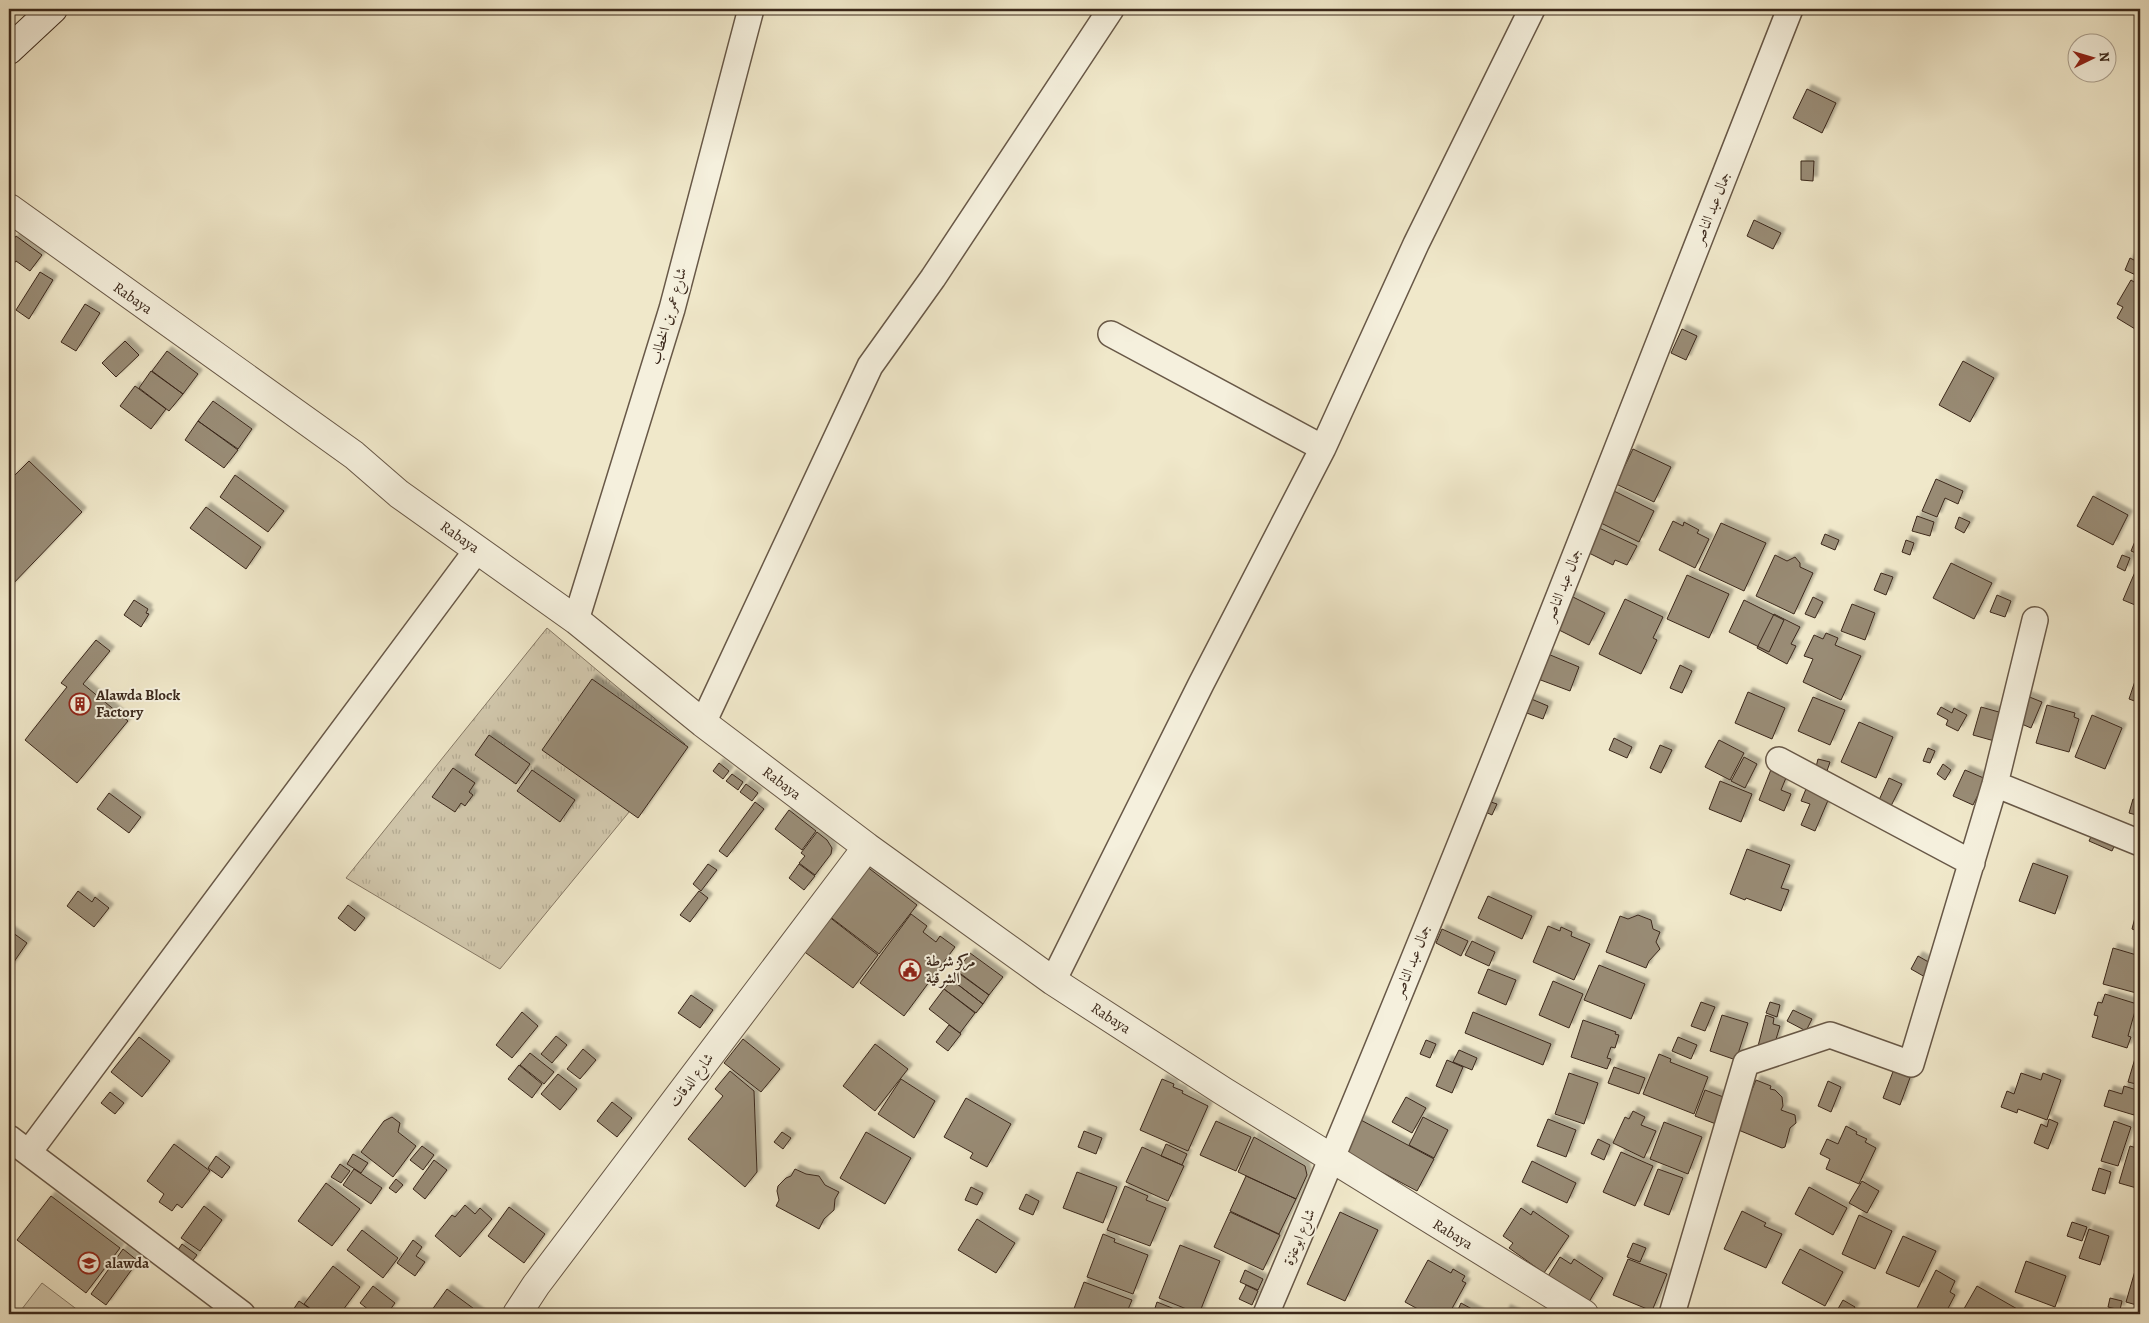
<svg xmlns="http://www.w3.org/2000/svg" width="2149" height="1323" viewBox="0 0 2149 1323" font-family="Alegreya,Amiri,serif">
	<style>
		.grass { fill: url(#grass-tufts); stroke: #867864 }
		.pitch { fill: #d1c7ac; stroke: #867864 }
		.building { fill: #998c76; stroke: #3b281b; filter: url(#shadow) }
		.lines { fill: none; stroke-linecap: round; stroke-linejoin: round }
		.minor-casing { stroke: #685847; stroke-width: 28 }
		.tertiary-casing { stroke: #685847; stroke-width: 30 }
		.secondary-casing { stroke: #3b281b; stroke-width: 30 }
		.minor { stroke: #f5f0dd; stroke-width: 25 }
		.tertiary { stroke: #f5f0dd; stroke-width: 28 }
		.secondary { stroke: #f5f0dd; stroke-width: 28 }
		.labels { text-anchor: middle; stroke-width: 4; stroke-linejoin: round; paint-order: stroke }
		.street-label { font-size: 15px; fill: #3b281b; stroke: #f5f0dd }
		.poi-label { font-size: 15px; font-weight: bold; fill: #3b281b; stroke: #f5f0dd; text-anchor: start }
	</style>
	<defs>
		<pattern id="grass-tufts" width="24" height="20" patternUnits="userSpaceOnUse" patternTransform="scale(1.25)"><rect width="24" height="20" fill="#d1c7ac"/><path d="M3 7l-1-3M5 7V3M7 7l1-3M15 17l-1-3M17 17v-4M19 17l1-3" fill="none" stroke="#b4ab93"/></pattern>
		<filter id="shadow"><feDropShadow dx="4.5" dy="-4.5" stdDeviation="1" flood-color="#0004"/></filter>
	</defs>
	<rect width="100%" height="100%" fill="#f0e8ca"/>
	<filter id="stains"><feTurbulence type="fractalNoise" baseFrequency=".004" numOctaves="4"/><feColorMatrix values="0 0 0 0 .2 0 0 0 0 .09 0 0 0 0 .02 0 0 0 .5 -.17"/></filter>
	<radialGradient id="worn" r=".72"><stop offset=".6" stop-color="#630" stop-opacity="0"/><stop offset="1" stop-color="#630" stop-opacity=".3"/></radialGradient>
	<!-- grass -->
	<path class="grass" d="M547 628 685 744 500 969 346 878Z"/>
	<!-- pitch -->
	<path class="pitch" d="M42 1283 83 1314H18Z"/>
	<!-- building -->
	<path class="building" d="M1807 89 1836 103 1822 133 1793 118Z
		M1801 161H1814L1813 181 1801 180Z
		M1754 220 1781 233 1773 249 1747 236Z
		M16 236 42 255 30 271 16 261 12 266 9 264V246Z
		M2140 238V252L2135 249Z
		M2130 258 2140 263V277L2125 270Z
		M40 272 53 280 29 319 16 310Z
		M2131 280 2140 286V332L2117 318 2123 307 2117 304Z
		M85 304 100 313 76 351 61 342Z
		M1682 329 1697 336 1686 360 1671 353Z
		M125 341 139 355 116 377 102 363Z
		M167 351 198 374 183 394 152 371Z
		M1963 361 1994 378 1970 422 1939 405Z
		M151 371 183 394 169 411 139 388Z
		M135 386 166 409 151 429 120 406Z
		M213 401 252 429 238 449 198 421Z
		M198 421 238 450 224 468 185 440Z
		M1633 449 1671 467 1654 502 1616 484Z
		M29 461 82 512 9 588V481Z
		M235 475 284 511 268 532 220 497Z
		M1936 479 1963 491 1958 504 1945 498 1937 517 1922 511Z
		M1614 491 1654 511 1639 542 1599 522Z
		M2093 496 2128 515 2113 545 2077 526Z
		M206 507 261 547 246 569 190 528Z
		M1917 516 1934 522 1930 536 1912 531Z
		M1959 517 1970 522 1964 533 1955 528Z
		M1673 521 1683 526 1684 522 1699 530 1697 533 1709 539 1695 568 1659 550Z
		M1721 523 1766 543 1744 591 1699 570Z
		M1597 527 1637 546 1627 565 1615 560 1613 565 1585 551Z
		M2140 529V555L2131 551Z
		M1825 534 1839 540 1835 550 1821 544Z
		M1906 540 1914 543 1910 555 1902 552Z
		M1775 555 1787 561 1795 557 1800 563V567L1813 573 1794 614 1756 596Z
		M2122 555 2130 558 2125 571 2117 567Z
		M1951 563 1992 583 1974 619 1933 598Z
		M2135 572 2140 574V607L2123 600Z
		M1881 573 1893 577 1886 595 1874 590Z
		M1687 575 1729 594 1709 638 1667 619Z
		M1569 595 1605 613 1589 645 1553 627Z
		M1997 595 2011 601 2005 617 1990 612Z
		M1813 597 1823 602 1815 618 1805 614Z
		M1625 599 1663 617 1653 638 1657 640 1641 674 1599 654Z
		M134 600 148 609 146 613 149 614 141 627 124 615Z
		M1744 600 1784 620 1769 652 1729 632Z
		M1852 604 1875 613 1865 640 1841 631Z
		M1774 614 1800 627 1791 644 1796 646 1787 664 1757 648Z
		M1826 633 1838 638 1835 645 1861 656 1841 700 1803 682 1813 659 1804 656 1814 635 1823 639Z
		M96 640 110 651 83 684 128 721 77 783 25 740 67 687 61 683Z
		M1548 654 1579 667 1570 691 1538 679Z
		M1680 665 1692 671 1682 693 1670 688Z
		M2138 672H2140V703L2129 699Z
		M592 679 688 747 638 818 542 750Z
		M1748 692 1785 708 1772 739 1735 723Z
		M2027 696 2042 702 2031 728 2017 722Z
		M1813 697 1845 710 1830 745 1798 731Z
		M1529 698 1548 706 1543 719 1524 712Z
		M2047 705 2075 713 2074 717 2079 719 2069 752 2036 743Z
		M1941 707 1952 713 1954 708 1967 715 1958 731 1946 725 1948 720 1937 714Z
		M1981 707 2006 714 1998 742 1973 735Z
		M2092 715 2122 728 2105 769 2075 757Z
		M1859 722 1893 737 1876 778 1841 762Z
		M489 735 530 764 516 784 475 755Z
		M1614 738 1632 747 1627 758 1609 750Z
		M1719 740 1744 753 1730 780 1705 767Z
		M1660 745 1672 750 1661 773 1650 768Z
		M1928 748 1935 751 1930 763 1923 761Z
		M1744 757 1757 764 1745 788 1731 781Z
		M1818 759 1830 762 1827 771 1816 767Z
		M719 763 729 771 723 779 713 771Z
		M1943 764 1951 770 1945 780 1937 774Z
		M1772 767 1788 773 1781 790 1791 794 1784 811 1759 800Z
		M453 768 475 783 469 792 473 795 465 806 461 803 455 812 432 797Z
		M532 770 575 800 560 822 517 791Z
		M1965 770 1986 779 1973 805 1953 796Z
		M732 774 743 782 738 790 726 781Z
		M1889 778 1902 784 1891 806 1879 800Z
		M1720 781 1752 794 1741 822 1709 809Z
		M746 784 758 793 752 801 740 792Z
		M1806 789 1829 798 1815 831 1801 825 1810 804 1801 801Z
		M109 793 141 817 129 833 97 809Z
		M2133 799 2140 801V816L2129 813Z
		M1485 800 1497 804 1492 815 1481 810Z
		M755 802 764 809 727 857 719 851Z
		M789 810 816 831 802 850 775 829Z
		M2095 828 2117 840 2112 851 2089 841Z
		M817 832 827 840 832 848 831 854 815 875 799 863 805 856 801 853Z
		M1747 849 1790 865 1781 888 1789 890 1781 911 1746 898 1745 900 1730 894Z
		M2033 863 2068 876 2055 914 2019 901Z
		M708 864 717 870 701 891 693 884Z
		M799 864 815 876 804 890 789 878Z
		M866 866 917 905 879 954 829 916Z
		M78 891 92 902 95 897 109 908 94 927 67 906Z
		M699 891 708 898 690 922 680 915Z
		M1488 896 1532 916 1522 939 1478 918Z
		M2140 898V932L2132 929Z
		M348 905 365 918 355 931 338 918Z
		M911 914 927 926 923 932 936 942 940 936 955 947 904 1016 860 983Z
		M1638 915 1651 920 1653 929 1660 932 1656 942 1660 949 1649 961 1646 968 1606 952 1620 916 1628 919Z
		M828 916 878 955 853 988 802 950Z
		M1548 926 1560 931 1561 927 1572 932 1571 936 1590 944 1574 980 1533 962Z
		M1442 929 1468 941 1461 956 1436 943Z
		M9 930 27 943 9 969Z
		M1472 941 1495 952 1489 966 1465 955Z
		M2113 948 2140 956V994L2103 984Z
		M970 953 1003 977 989 995 957 971Z
		M1918 956 1932 964 1925 977 1911 969Z
		M1599 965 1645 984 1631 1019 1584 1000Z
		M1488 969 1516 980 1506 1005 1478 993Z
		M957 972 989 995 983 1004 952 980Z
		M952 980 983 1004 976 1013 944 989Z
		M1553 981 1583 994 1569 1028 1539 1015Z
		M944 989 975 1013 960 1033 929 1009Z
		M2105 994 2137 1004 2128 1036 2131 1037 2127 1048 2092 1037 2098 1016 2094 1015 2098 1002 2102 1003Z
		M691 995 713 1010 700 1028 678 1013Z
		M1701 1002 1715 1007 1705 1031 1691 1026Z
		M1770 1002 1780 1005 1777 1017 1766 1013Z
		M1793 1010 1812 1019 1806 1031 1787 1021Z
		M522 1012 538 1026 512 1058 496 1045Z
		M1473 1012 1551 1044 1543 1065 1465 1033Z
		M1722 1015 1748 1023 1736 1060 1710 1051Z
		M1766 1015 1774 1018 1773 1024 1780 1026 1774 1046 1757 1050Z
		M1583 1020 1616 1032 1615 1034 1619 1035 1615 1048 1611 1047 1607 1058 1611 1059 1607 1069 1571 1057Z
		M949 1025 961 1034 948 1051 936 1042Z
		M556 1036 567 1045 552 1063 541 1054Z
		M139 1037 170 1061 142 1097 111 1072Z
		M1678 1037 1697 1045 1691 1059 1672 1051Z
		M743 1039 780 1069 761 1092 724 1063Z
		M1426 1040 1436 1044 1430 1058 1420 1054Z
		M875 1044 908 1069 875 1111 843 1086Z
		M583 1049 596 1060 580 1079 567 1069Z
		M1459 1050 1477 1058 1472 1070 1453 1062Z
		M530 1053 554 1072 544 1084 520 1065Z
		M1659 1054 1671 1059 1670 1062 1708 1077 1694 1114 1643 1094Z
		M2136 1055 2140 1056V1085L2128 1082Z
		M1447 1060 1463 1067 1452 1093 1436 1086Z
		M519 1065 542 1084 532 1098 508 1079Z
		M1614 1067 1645 1078 1639 1094 1608 1083Z
		M1894 1069 1911 1075 1900 1105 1883 1098Z
		M730 1071 754 1091 757 1172 745 1187 688 1139 723 1096 715 1089Z
		M1569 1073 1598 1083 1584 1124 1555 1114Z
		M2021 1073 2041 1080 2043 1073 2061 1080 2047 1120 2018 1109 2017 1113 2001 1107 2007 1091 2014 1094Z
		M558 1074 577 1089 560 1110 541 1094Z
		M901 1079 935 1101 914 1138 878 1114Z
		M1162 1079 1174 1084 1173 1087 1183 1091 1182 1093 1208 1106 1188 1151 1140 1130Z
		M1756 1080 1771 1086 1770 1089 1775 1090 1782 1097 1783 1106 1781 1110 1795 1115 1796 1123 1790 1128 1785 1147 1782 1148 1736 1129Z
		M1828 1081 1841 1087 1831 1112 1818 1106Z
		M2124 1086 2140 1091 2134 1115 2104 1106 2109 1090 2122 1094Z
		M1705 1090 1726 1098 1716 1124 1695 1116Z
		M110 1092 124 1103 115 1114 101 1103Z
		M1406 1097 1426 1108 1412 1133 1392 1122Z
		M966 1098 1011 1124 987 1167 970 1158 973 1153 944 1137Z
		M612 1102 632 1118 617 1137 597 1121Z
		M1633 1111 1645 1117 1641 1125 1656 1131 1644 1158 1613 1143 1625 1117 1629 1119Z
		M392 1117 400 1123 398 1132 416 1146 393 1177 361 1152 384 1121Z
		M1423 1117 1448 1130 1434 1158 1409 1145Z
		M1359 1119 1434 1159 1417 1191 1342 1151Z
		M1548 1119 1576 1130 1566 1157 1537 1146Z
		M2049 1119 2058 1123 2048 1149 2034 1143 2041 1124 2047 1127Z
		M1216 1121 1251 1137 1236 1171 1200 1155Z
		M2114 1121 2131 1127 2118 1166 2101 1161Z
		M1664 1122 1702 1137 1688 1174 1650 1159Z
		M1846 1126 1857 1132 1856 1134 1867 1139 1865 1142 1876 1148 1859 1184 1826 1169 1830 1159 1820 1154 1827 1139 1838 1144Z
		M1084 1131 1102 1138 1096 1154 1078 1147Z
		M782 1132 791 1138 783 1149 774 1142Z
		M866 1132 911 1158 885 1204 840 1178Z
		M1254 1137 1305 1166 1307 1175 1296 1199 1238 1172Z
		M1598 1139 1610 1145 1604 1160 1591 1154Z
		M174 1144 210 1171 182 1208 177 1204 172 1211 159 1202 164 1194 147 1181Z
		M1166 1144 1187 1154 1182 1165 1161 1156Z
		M422 1146 434 1155 423 1170 410 1160Z
		M2130 1146 2140 1149V1189L2119 1183Z
		M1142 1147 1184 1166 1168 1201 1126 1182Z
		M1621 1152 1653 1166 1635 1206 1603 1192Z
		M353 1154 368 1163 361 1173 347 1164Z
		M216 1156 230 1167 222 1178 208 1168Z
		M434 1160 447 1170 425 1199 413 1189Z
		M1532 1161 1576 1183 1567 1203 1522 1182Z
		M340 1164 350 1171 341 1183 331 1177Z
		M2099 1168 2111 1172 2105 1194 2092 1190Z
		M354 1169 382 1188 371 1204 343 1185Z
		M795 1169 806 1174 819 1176 825 1185 839 1192 835 1199 834 1210 824 1219 819 1229 776 1206 779 1200 777 1191 778 1186 786 1178 791 1176Z
		M1658 1169 1683 1178 1669 1215 1644 1205Z
		M1077 1172 1117 1187 1103 1223 1063 1208Z
		M1246 1176 1296 1199 1279 1234 1230 1211Z
		M396 1179 403 1185 396 1193 389 1188Z
		M1862 1181 1879 1191 1867 1213 1849 1203Z
		M326 1183 360 1209 332 1246 298 1221Z
		M1125 1186 1148 1196 1146 1200 1166 1208 1150 1246 1107 1230Z
		M971 1187 983 1193 977 1205 965 1200Z
		M1809 1187 1847 1208 1833 1235 1795 1214Z
		M1026 1194 1039 1201 1033 1215 1019 1209Z
		M51 1196 120 1248 86 1293 17 1240Z
		M465 1205 475 1214 480 1208 492 1219 460 1257 435 1236 452 1215 455 1217Z
		M204 1206 222 1220 200 1251 181 1238Z
		M509 1207 545 1234 524 1263 488 1236Z
		M1521 1208 1531 1215 1533 1211 1569 1236 1544 1273 1509 1248 1513 1243 1503 1236Z
		M1742 1211 1766 1223 1764 1226 1782 1234 1766 1268 1724 1249Z
		M1230 1212 1280 1235 1263 1270 1214 1247Z
		M1340 1212 1378 1230 1345 1301 1307 1284Z
		M1859 1215 1892 1231 1875 1269 1842 1254Z
		M977 1219 1015 1243 996 1273 958 1250Z
		M2072 1222 2087 1227 2082 1241 2067 1236Z
		M2089 1229 2109 1236 2100 1265 2079 1258Z
		M362 1230 398 1258 383 1278 347 1250Z
		M1103 1234 1115 1239 1114 1242 1148 1255 1133 1294 1087 1277Z
		M1903 1236 1936 1251 1919 1287 1886 1273Z
		M413 1240 422 1247 416 1256 425 1262 415 1276 397 1263Z
		M1633 1243 1646 1248 1640 1262 1627 1257Z
		M182 1244 197 1255 191 1263 176 1253Z
		M1180 1245 1220 1261 1199 1314 1159 1298Z
		M123 1249 138 1261 106 1305 91 1294Z
		M1800 1249 1843 1272 1825 1306 1782 1283Z
		M1560 1257 1571 1264 1574 1259 1603 1278 1586 1307 1545 1281Z
		M1628 1259 1667 1274 1652 1311 1613 1295Z
		M1428 1260 1451 1273 1453 1269 1465 1276 1462 1281 1466 1283 1449 1314H1427L1405 1302Z
		M2026 1261 2066 1276 2055 1307 2015 1292Z
		M2137 1264 2140 1265V1306L2126 1302Z
		M333 1266 360 1287 340 1314H318L304 1304Z
		M1245 1270 1263 1279 1258 1290 1240 1282Z
		M1936 1270 1955 1281 1950 1292 1955 1295 1945 1314H1930L1917 1308Z
		M1084 1282 1132 1300 1126 1314H1072Z
		M1246 1285 1258 1291 1252 1305 1239 1299Z
		M373 1286 395 1303 387 1314H374L360 1303Z
		M1977 1286 2019 1310 2017 1314H1961Z
		M447 1289 481 1314H429Z
		M2110 1298 2122 1301 2120 1310 2108 1307Z
		M1843 1300 1855 1307 1851 1314H1835Z
		M299 1301 309 1308 304 1314H292L291 1313Z
		M1157 1302 1187 1314H1153Z
		M1461 1303 1481 1314H1456Z
		M1506 1309 1517 1314H1504Z"/>
	<g class="lines">
		<!-- minor casing -->
		<g class="minor-casing">
			<path id="minor" d="M1111 334 1323 448
				M576 620 672 309 751 9
				M703 723 870 366 933 278 1111 9
				M1779 760 1972 863
				M1995 784 2140 843
				M1053 981 1201 684 1323 448 1416 244 1532 9
				M9 1138 242 1314
				M29 1152 477 550
				M1266 1314C1450 883 1618 445 1790 9
				M1672 1314 1746 1063 1830 1035 1911 1064 1995 784 2035 620"/>
		</g>
		<!-- tertiary casing -->
		<g class="tertiary-casing">
			<path id="tertiary" d="M9 208 354 455 399 494 576 620 703 723 867 847 1053 981 1223 1091 1584 1314
				M517 1314 536 1285 867 847"/>
		</g>
		<!-- secondary casing -->
		<g class="secondary-casing">
			<path id="secondary" d="M9 50 53 9"/>
		</g>
		<!-- minor -->
		<use href="#minor" class="minor"/>
		<!-- tertiary -->
		<use href="#tertiary" class="tertiary"/>
		<!-- secondary -->
		<use href="#secondary" class="secondary"/>
	</g>
	<!-- icons -->
	<defs>
		<g id="building-ring" transform="scale(1.125)"><circle r="9.5" fill="#f5f0dd" stroke="#8f2418" stroke-width="1.5"/><path d="M-4-6H4V6H1V3H-1V6H-4ZM-2.5-4.3h1.7v1.8h-1.7ZM.8-4.3h1.7v1.8H.8ZM-2.5-1h1.7V.8h-1.7ZM.8-1h1.7V.8H.8Z" fill="#8f2418"/></g>
		<g id="civic-ring" transform="scale(1.125)"><circle r="9.5" fill="#f5f0dd" stroke="#8f2418" stroke-width="1.5"/><path d="M-.6-6.5H3V-4.5H.6V-3L4-1V1h2V6H-6V1h2V-1L-.6-3ZM-1.2 2.5V6h2.4V2.5Z" fill="#8f2418"/></g>
		<g id="school-ring" transform="scale(1.125)"><circle r="9.5" fill="#f5f0dd" stroke="#8f2418" stroke-width="1.5"/><path d="M0-5L7-2L0 1L-7-2ZM-4 1L0 2.5L4 1V4Q0 6-4 4Z" fill="#8f2418"/></g>
	</defs>
	<g fill-rule="evenodd">
		<use href="#building-ring" x="80" y="704"/>
		<use href="#civic-ring" x="910" y="970"/>
		<use href="#school-ring" x="89" y="1263"/>
	</g>
	<g class="labels">
		<!-- street labels -->
		<g class="street-label">
			<text transform="translate(1712 208) rotate(-68)" y="5">جمال عبد الناصر</text>
			<text transform="translate(133 298) rotate(35)" y="5">Rabaya</text>
			<text transform="translate(668 316) rotate(-74)" y="5">شارع عمر بن الخطاب</text>
			<text transform="translate(460 537) rotate(35)" y="5">Rabaya</text>
			<text transform="translate(1563 585) rotate(-68)" y="5">جمال عبد الناصر</text>
			<text transform="translate(782 783) rotate(37)" y="5">Rabaya</text>
			<text transform="translate(1412 961) rotate(-68)" y="5">جمال عبد الناصر</text>
			<text transform="translate(1111 1018) rotate(33)" y="5">Rabaya</text>
			<text transform="translate(691 1080) rotate(-53)" y="5">شارع الدقات</text>
			<text transform="translate(1453 1234) rotate(32)" y="5">Rabaya</text>
			<text transform="translate(1299 1237) rotate(-67)" y="5">شارع ابوعنزة</text>
		</g>
		<!-- poi labels -->
		<g class="poi-label">
			<text x="96" y="700">Alawda Block<tspan x="96" dy="17">Factory</tspan></text>
			<text x="926" y="966">مركز شرطة<tspan x="926" dy="17">الشرقية</tspan></text>
			<text x="105" y="1268">alawda</text>
		</g>
	</g>
	<!-- margin -->
	<rect width="2149" height="1323" fill="none" stroke="#f0e8ca" stroke-width="30"/>
	<rect x="10" y="10" width="2129" height="1303" fill="none" stroke="#3b281b" stroke-width="2.5"/>
	<rect x="15" y="15" width="2119" height="1293" fill="none" stroke="#3b281b"/>
	<!-- north arrow -->
	<g transform="translate(2092 58) rotate(85)"><circle r="24" fill="#f5f0dd" stroke="#aba08f"/>
	<path d="M0-4L9 19L0 12L-9 19Z" fill="#8f2418"/>
	<text y="-8" font-size="14" font-weight="bold" text-anchor="middle" fill="#3b281b">N</text>
	</g>
	<rect width="100%" height="100%" filter="url(#stains)"/>
	<rect width="100%" height="100%" fill="url(#worn)"/>
</svg>
